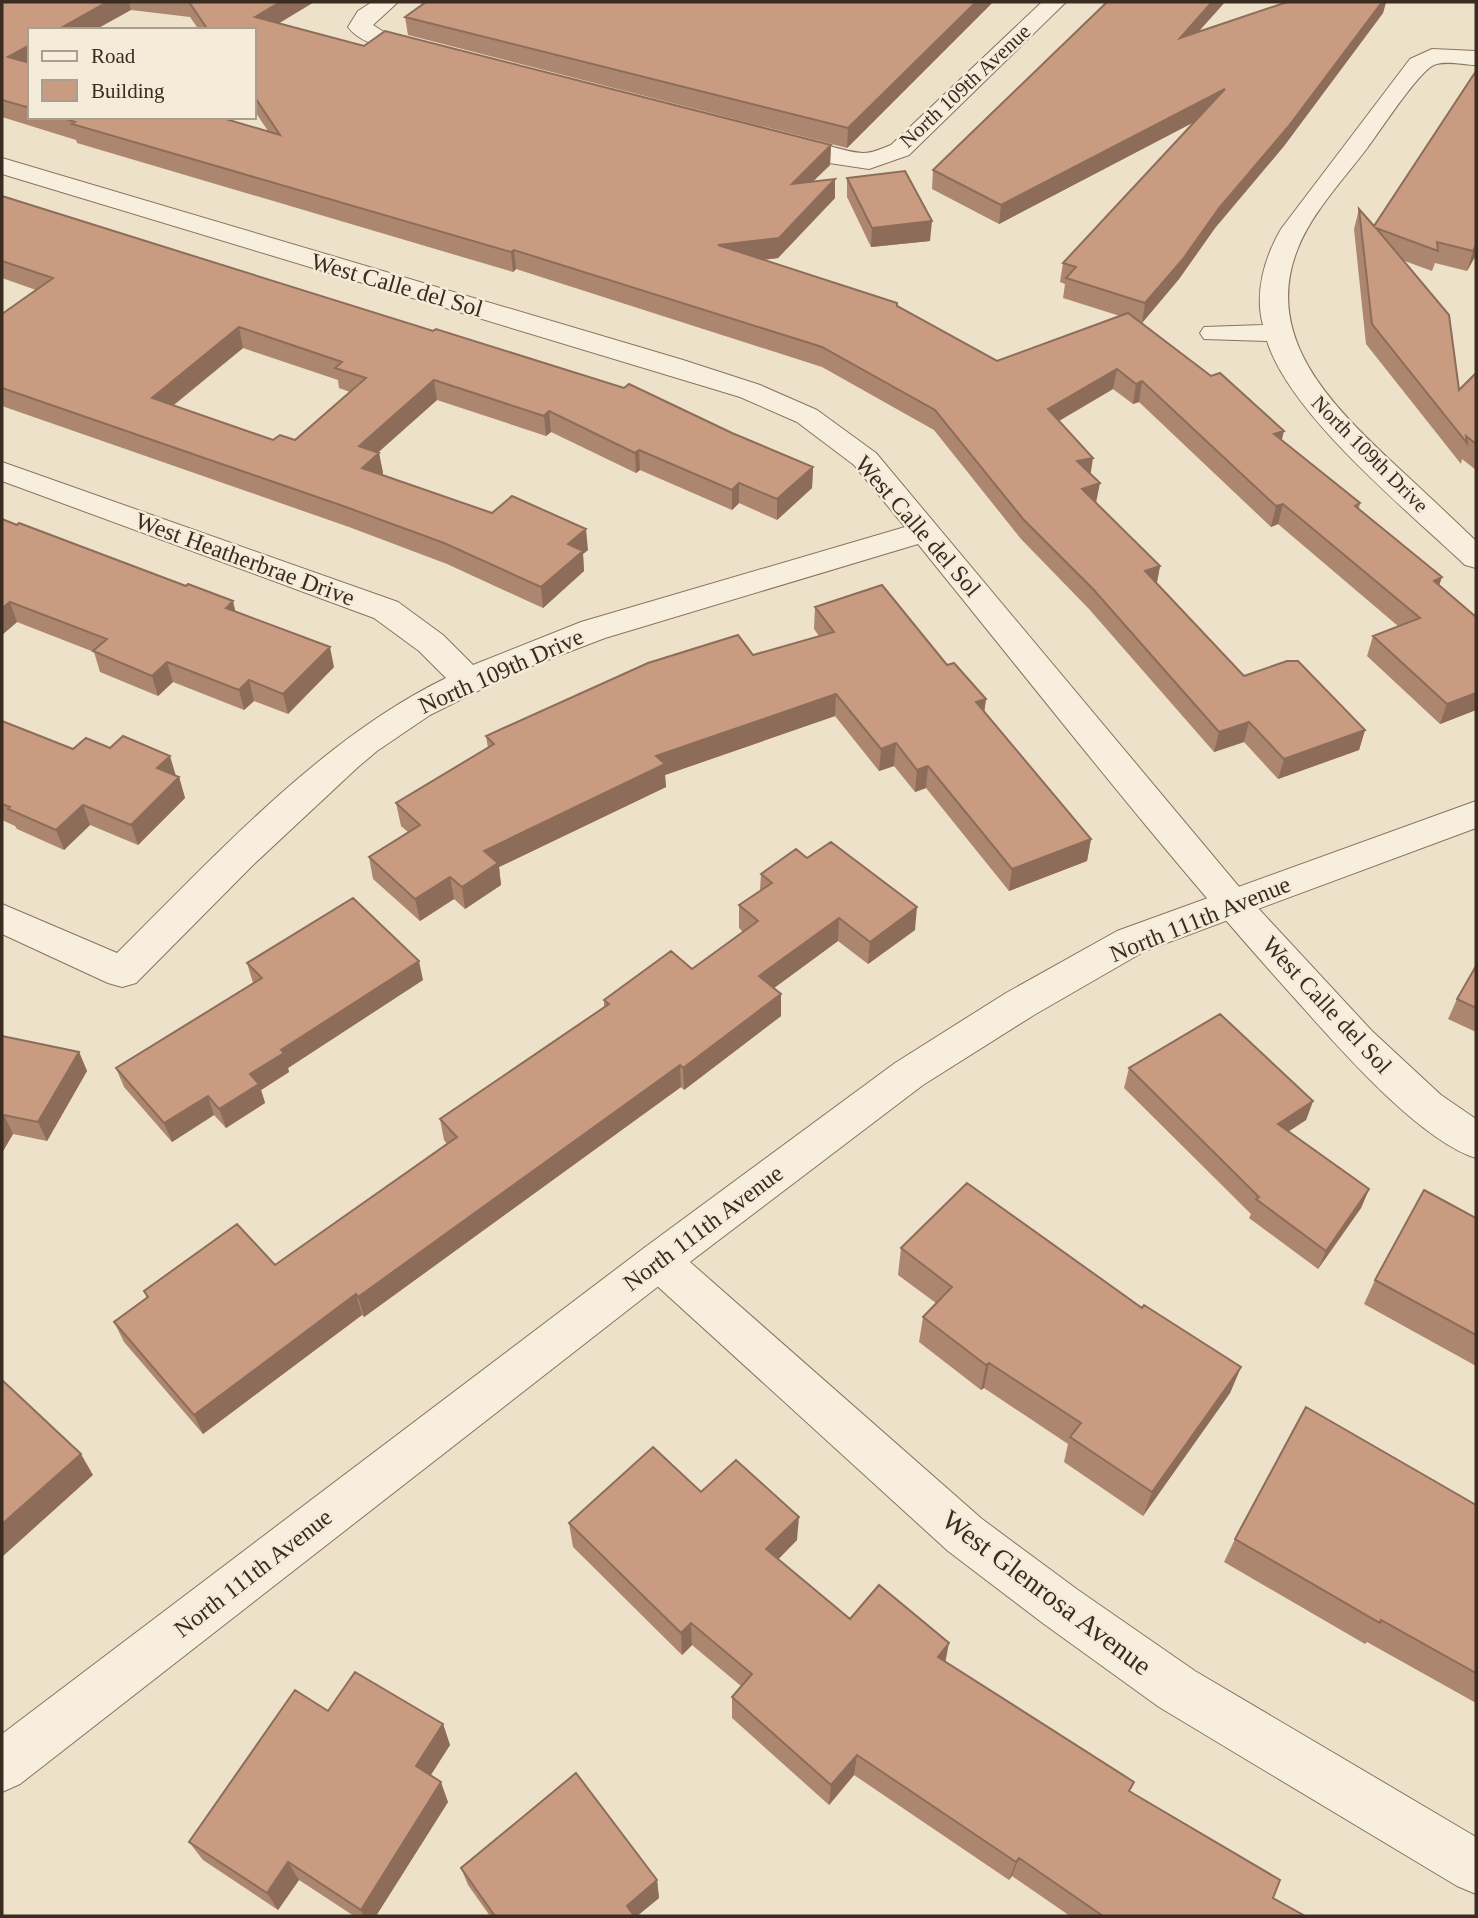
<svg xmlns="http://www.w3.org/2000/svg" width="1478" height="1918" viewBox="0 0 1478 1918" font-family="Georgia,serif">
	<style>
		.lines { fill: none; stroke-linecap: round; stroke-linejoin: round }
		.minor-casing { stroke: #89735f; stroke-width: 2 }
		.tertiary-casing { stroke: #89735f; stroke-width: 2 }
		.minor { fill: #f8eedd; fill-rule: evenodd }
		.tertiary { fill: #f8eedd; fill-rule: evenodd }
		.wall { fill: #ad866f; fill-rule: evenodd }
		.shaded-wall { fill: #8d6d5a }
		.building { fill: #c99c81; stroke: #8d6d5a; stroke-width: 2; fill-rule: evenodd }
		.labels { text-anchor: middle; stroke-width: 5; stroke-linejoin: round; paint-order: stroke }
		.far-street-label { font-size: 21px; fill: #3a2c21; stroke: #f5ebd9 }
		.street-label { font-size: 24px; fill: #3a2c21; stroke: #f5ebd9 }
		.near-street-label { font-size: 28px; fill: #3a2c21; stroke: #f5ebd9 }
	</style>
	<rect width="100%" height="100%" fill="#ede1c9"/>
	<g class="lines">
		<!-- minor casing -->
		<g class="minor-casing">
			<path id="minor" d="M372 2H398L373 25 384 32 435 45 439 50 435 55 427 57C403 51 363 48 348 27L358 11Z
				M1042 2H1066L909 155 869 169 829 163 771 147 767 142 771 137C796 130 836 152 864 153 873 153 883 148 891 145Z
				M1432 49 1476 51V65C1464 65 1445 60 1434 65 1419 71 1380 131 1368 147 1344 179 1313 211 1298 248 1262 337 1331 404 1391 461 1419 487 1448 514 1476 541V568L1465 565C1408 511 1290 415 1267 341L1204 339 1200 333 1204 327 1263 325C1254 292 1265 257 1281 229L1410 59Z
				M2 158 683 360 760 385 817 410 876 453 1245 894 1372 1031 1441 1095 1476 1119V1158C1419 1140 1339 1048 1298 1002 1165 855 1043 698 918 544L605 638 516 672 430 715 377 751 358 767 253 865 136 983 122 987 108 983 2 934V904L117 953C214 857 322 738 446 678L419 651 374 618 2 481V462L398 602 443 635 473 665 581 622 905 527 854 465 797 422 740 397 2 174Z
				M659 1242 674 1248 982 1519 1078 1590 1195 1671 1476 1837V1894L1457 1886 1159 1707 1044 1624 948 1551 644 1274 637 1261 644 1248Z"/>
		</g>
		<!-- tertiary casing -->
		<g class="tertiary-casing">
			<path id="tertiary" d="M1476 801V828L1145 951 1034 1015 923 1085 674 1274 20 1784 2 1792V1734L644 1248 895 1063 1006 993 1117 931Z"/>
		</g>
		<!-- minor -->
		<use href="#minor" class="minor"/>
		<!-- tertiary -->
		<use href="#tertiary" class="tertiary"/>
	</g>
	<!-- wall -->
	<path class="wall" d="M2 2H314L279 23 364 46 831 145 830 165 813 181 835 198 778 258 764 260 897 306 997 361 1120 316 1063 298 1065 284 1060 282 1063 263 1194 122 999 224 932 189 933 170 1225 2 1198 32 1287 2H1386L1383 13 1284 146 1215 228 1179 279 1142 323 1140 322 1281 440 1360 503 1359 509 1440 585 1476 617V710L1440 724 1367 656 1373 636 1398 626 1278 524 1271 527 1139 402 1133 404 1113 389 1059 421 1091 474 1096 503 1160 566 1157 583 1244 676 1365 730 1359 750 1278 779 1244 742 1214 752 1089 609 1021 539 934 430 822 367 516 269 513 272 77 143 76 140 2 117ZM131 10 190 17 199 30H254V110L268 131 219 117H30V30Z
		M993 2 847 148 408 35 405 17Z
		M1476 71V255L1467 271 1435 263 1432 271 1402 260 1459 390 1476 373V470L1462 459 1461 464 1366 344 1354 229 1359 209 1374 226Z
		M847 178 930 241 871 247 847 197Z
		M2 196 732 433 813 467 812 488 777 520 739 503 732 510 640 470 636 473 551 432 546 436 437 400 378 452 379 453 383 473 381 475 588 550 583 554 584 571 543 608 447 564 349 527 2 406V314L36 290 2 278ZM243 348 338 380 339 388 350 392 295 440H273L173 406Z
		M2 519 236 612 334 667 288 714 254 701 244 710 173 682 158 696 100 672 94 652 17 622 2 635Z
		M815 607 947 665 986 699 984 712 1091 839 1087 861 1009 891 926 788 915 792 894 766 879 771 835 716 665 775 666 787 499 867 501 885 465 909 454 899 420 921 373 879 369 857 408 832 401 826 396 803 488 748 486 736 819 636 814 629Z
		M2 721 73 749 176 776 179 777 185 798 138 845 90 825 64 850 17 829 15 826 2 820Z
		M807 858 915 930 868 964 838 941 774 988 781 1016 684 1090 681 1087 364 1317 362 1315 203 1434 124 1342 114 1322 147 1298 144 1291 275 1265 447 1144 444 1140 440 1119 604 1007V1000L692 969 743 932 739 928V905L760 890 761 874Z
		M247 963 423 980 288 1068 289 1072 261 1090 265 1103 226 1128 214 1115 172 1142 124 1087 116 1068 253 983Z
		M1476 966V1032L1448 1019 1457 999Z
		M2 1036 79 1052 87 1071 47 1141 13 1134 3 1151H2Z
		M1129 1068 1313 1101 1306 1120 1289 1131 1369 1189 1361 1208 1318 1269 1249 1218 1251 1214 1124 1088Z
		M1476 1218V1366L1364 1304 1375 1280Z
		M901 1248 1241 1367 1230 1393 1143 1516 1064 1462 1068 1444 984 1388 981 1390 919 1342 923 1317 936 1303 898 1275Z
		M701 1492 797 1540 778 1559 850 1619 945 1662 1130 1791 1273 1898 1305 1916H1070L1012 1876 1009 1880 854 1775 829 1805 732 1718V1697L741 1686 692 1645 682 1655 573 1547 569 1523Z
		M1476 1502V1703L1367 1642 1365 1644 1224 1562 1235 1539 1475 1504Z
		M328 1711 443 1724 450 1745 430 1775 448 1802 376 1916H354L299 1880 278 1910 203 1860 189 1842Z
		M461 1868 657 1880 659 1898 637 1916H490L468 1885Z"/>
	<!-- shaded-wall -->
	<path class="shaded-wall" d="M107 2H129L131 10 95 30H57Z
		M280 2H314L258 36 255 17Z
		M976 2H993L847 148 848 128Z
		M1212 2H1225L1176 57 1180 38Z
		M1382 2H1386L1383 13 1284 146 1215 228 1179 279 1142 323 1145 303Z
		M30 45V67L8 57Z
		M1225 89 1221 108 999 224 1001 205Z
		M831 145 830 165 791 203 792 184Z
		M835 179V198L778 258 718 265V245Z
		M932 221 930 241 871 247 872 228Z
		M1476 245V255L1467 271 1473 251Z
		M514 250 516 269 513 272 511 252Z
		M239 327 243 348 157 418 152 398Z
		M1117 369 1113 389 1045 429 1048 409Z
		M434 380 437 400 363 466 359 446Z
		M1142 381 1139 402 1133 404 1136 384Z
		M549 411 551 432 546 436 544 416Z
		M1284 431 1279 451 1274 434Z
		M639 450 640 470 636 473 635 453Z
		M379 453 383 473 366 489 362 468Z
		M1093 458 1090 478 1077 461Z
		M813 467 812 488 777 520V499Z
		M739 483V503L732 510V490Z
		M1100 483 1096 503 1082 489Z
		M1283 504 1278 524 1271 527 1276 506Z
		M586 529 588 550 583 554 584 571 543 608 541 587 568 544Z
		M1160 566 1156 586 1145 571Z
		M1442 577 1435 598 1434 581Z
		M233 601 238 622 226 608Z
		M10 602 17 622 2 635V608Z
		M330 647 334 667 288 714 283 694Z
		M167 662 173 682 158 696 152 676Z
		M249 680 254 701 244 710 239 690Z
		M1476 693V710L1440 724 1447 704Z
		M836 694 835 716 665 775 666 787 499 867 501 885 465 909 462 887 484 851 656 756Z
		M986 699 983 721 976 702Z
		M1249 722 1244 742 1214 752 1219 732Z
		M1365 730 1359 750 1278 779 1284 759Z
		M896 743 894 766 879 771 881 749Z
		M170 756 176 776 157 768Z
		M928 766 926 788 915 792 917 770Z
		M179 777 185 798 138 845 131 825Z
		M83 805 90 825 64 850 56 830Z
		M1091 839 1087 861 1009 891 1012 869Z
		M450 877 454 899 420 921 415 899Z
		M917 907 915 930 868 964 870 942Z
		M839 918 838 941 759 999V976Z
		M419 961 423 980 288 1068 289 1072 261 1090 265 1103 226 1128 219 1109 250 1074 281 1050Z
		M781 994V1016L684 1090 683 1068Z
		M79 1052 87 1071 47 1141 38 1122Z
		M680 1065 681 1087 364 1317 358 1297Z
		M208 1096 214 1115 172 1142 164 1123Z
		M1313 1101 1306 1120 1271 1143 1278 1124Z
		M4 1115 13 1134 3 1151 2 1148V1118Z
		M1369 1189 1361 1208 1318 1269 1326 1251Z
		M356 1294 362 1315 203 1434 194 1415Z
		M989 1363 984 1388 981 1390 986 1365Z
		M1241 1367 1230 1393 1143 1516 1152 1492Z
		M81 1454 93 1475 2 1557V1524Z
		M799 1517 797 1540 766 1572V1549Z
		M691 1623 692 1645 682 1655 681 1633Z
		M949 1643 945 1664 938 1657Z
		M443 1724 450 1745 424 1786 416 1766Z
		M857 1755 854 1775 829 1805 831 1785Z
		M441 1782 448 1802 376 1916H364L361 1910Z
		M1019 1858 1012 1876 1009 1880 1016 1862Z
		M288 1862 299 1880 278 1910 267 1893Z
		M657 1880 659 1898 637 1916H628L627 1906Z"/>
	<!-- building -->
	<path class="building" d="M2 2H107L57 30H30V45L8 57 30 63V108L2 100Z
		M189 2H280L255 17 364 46 385 31 831 145 792 184 835 179 779 238 718 245 897 303V306L997 361 1128 313 1211 376 1220 373 1284 431 1274 434 1360 503 1355 506 1442 577 1434 581 1476 617V693L1447 704 1373 636 1420 618 1283 504 1276 506 1142 381 1136 384 1117 369 1048 409 1093 458 1077 461 1100 483 1082 489 1160 566 1145 571 1244 676 1287 661H1298L1365 730 1284 759 1249 722 1219 732 1093 589 1023 519 935 410 822 347 514 250 511 252 72 124 75 122 60 117H219L280 135 254 96V30H208Z
		M426 2H976L848 128 405 17Z
		M1107 2H1212L1180 38 1287 2H1382L1288 127 1219 208 1183 259 1145 303 1066 278 1076 267 1063 263 1225 89 1001 205 933 170Z
		M1476 71V245L1473 251 1437 242 1438 251 1376 228 1449 315 1459 390 1476 373V444L1466 436 1467 443 1372 324 1359 209 1374 226Z
		M905 171 932 221 872 228 847 178Z
		M2 196 433 331 436 329 624 388 629 384 732 433 813 467 777 499 739 483 732 490 639 450 635 453 549 411 544 416 434 380 359 446 379 453 362 468 492 513 512 496 586 529 568 544 583 551 541 587 444 543 346 507 2 388V314L53 278 2 261ZM239 327 342 362 335 368 366 378 295 440 280 435 273 440 152 398Z
		M2 519 17 525 19 523 186 586 188 584 233 601 226 608 330 647 283 694 249 680 239 690 167 662 152 676 93 651 107 639 10 602 2 608Z
		M882 585 947 665 954 663 986 699 976 702 1091 839 1012 869 928 766 917 770 896 743 881 749 836 694 656 756 665 764 484 851 498 863 462 887 450 877 415 899 369 857 420 825 396 803 494 744 486 736 648 663 738 635 753 655 834 632 815 607Z
		M2 721 73 749 86 738 110 748 123 736 170 756 157 768 179 777 131 825 83 805 56 830 8 809 10 807 2 804Z
		M831 842 917 907 870 942 839 918 759 976 781 994 683 1068 680 1065 358 1297 356 1294 194 1415 114 1322 148 1297 144 1291 237 1224 275 1265 457 1137 440 1119 609 1004 604 1000 671 951 692 969 758 921 739 905 772 883 761 874 796 849 807 858Z
		M353 898 419 961 281 1050 284 1053 250 1074 259 1084 219 1109 208 1096 164 1123 116 1068 262 978 247 963Z
		M1476 966V1008L1457 999Z
		M1220 1014 1313 1101 1278 1124 1369 1189 1326 1251 1256 1199 1259 1197 1129 1068Z
		M2 1036 79 1052 38 1122 4 1115 2 1118Z
		M967 1183 1142 1308 1144 1305 1241 1367 1152 1492 1070 1437 1081 1423 989 1363 986 1365 923 1317 952 1287 901 1248Z
		M1424 1190 1476 1218V1335L1375 1280Z
		M2 1380 81 1454 2 1524Z
		M1306 1407 1476 1505V1673L1381 1620 1380 1623 1235 1539Z
		M653 1447 701 1492 736 1460 799 1517 766 1549 850 1619 879 1585 949 1643 938 1657 1134 1782 1129 1791 1280 1880 1273 1898 1305 1916H1103L1019 1858 1016 1862 857 1755 831 1785 732 1697 752 1674 691 1623 681 1633 569 1523Z
		M355 1672 443 1724 416 1766 441 1782 361 1910 288 1862 267 1893 189 1842 295 1690 328 1711Z
		M576 1773 657 1880 627 1906 634 1916H495L461 1868Z"/>
	<g class="labels">
		<!-- far-street labels -->
		<g class="far-street-label">
			<text transform="translate(965 86) rotate(-43)" y="7">North 109th Avenue</text>
			<text transform="translate(1370 454) rotate(45)" y="7">North 109th Drive</text>
		</g>
		<!-- street labels -->
		<g class="street-label">
			<text transform="translate(397 285) rotate(16)" y="8">West Calle del Sol</text>
			<text transform="translate(918 526) rotate(49)" y="8">West Calle del Sol</text>
			<text transform="translate(245 559) rotate(20)" y="8">West Heatherbrae Drive</text>
			<text transform="translate(501 671) rotate(-24)" y="8">North 109th Drive</text>
			<text transform="translate(1200 919) rotate(-22)" y="8">North 111th Avenue</text>
			<text transform="translate(1327 1005) rotate(47)" y="8">West Calle del Sol</text>
			<text transform="translate(703 1228) rotate(-37)" y="8">North 111th Avenue</text>
			<text transform="translate(253 1573) rotate(-38)" y="8">North 111th Avenue</text>
		</g>
		<!-- near-street labels -->
		<g class="near-street-label">
			<text transform="translate(1047 1592) rotate(37)" y="10">West Glenrosa Avenue</text>
		</g>
	</g>
	<!-- border -->
	<rect width="1478" height="1918" fill="none" stroke="#3a2c21" stroke-width="7"/>
	<!-- legend -->
	<rect x="28" y="28" width="228" height="91" fill="#f5ebd9" stroke="#aa9f8f" stroke-width="2"/>
	<rect x="42" y="51" width="35" height="10" fill="#f8eedd" stroke="#aa9f8f" stroke-width="2"/>
	<text x="91" y="63" font-size="21" fill="#3a2c21">Road</text>
	<rect x="42" y="80" width="35" height="21" fill="#c99c81" stroke="#aa9f8f" stroke-width="2"/>
	<text x="91" y="98" font-size="21" fill="#3a2c21">Building</text>
</svg>
